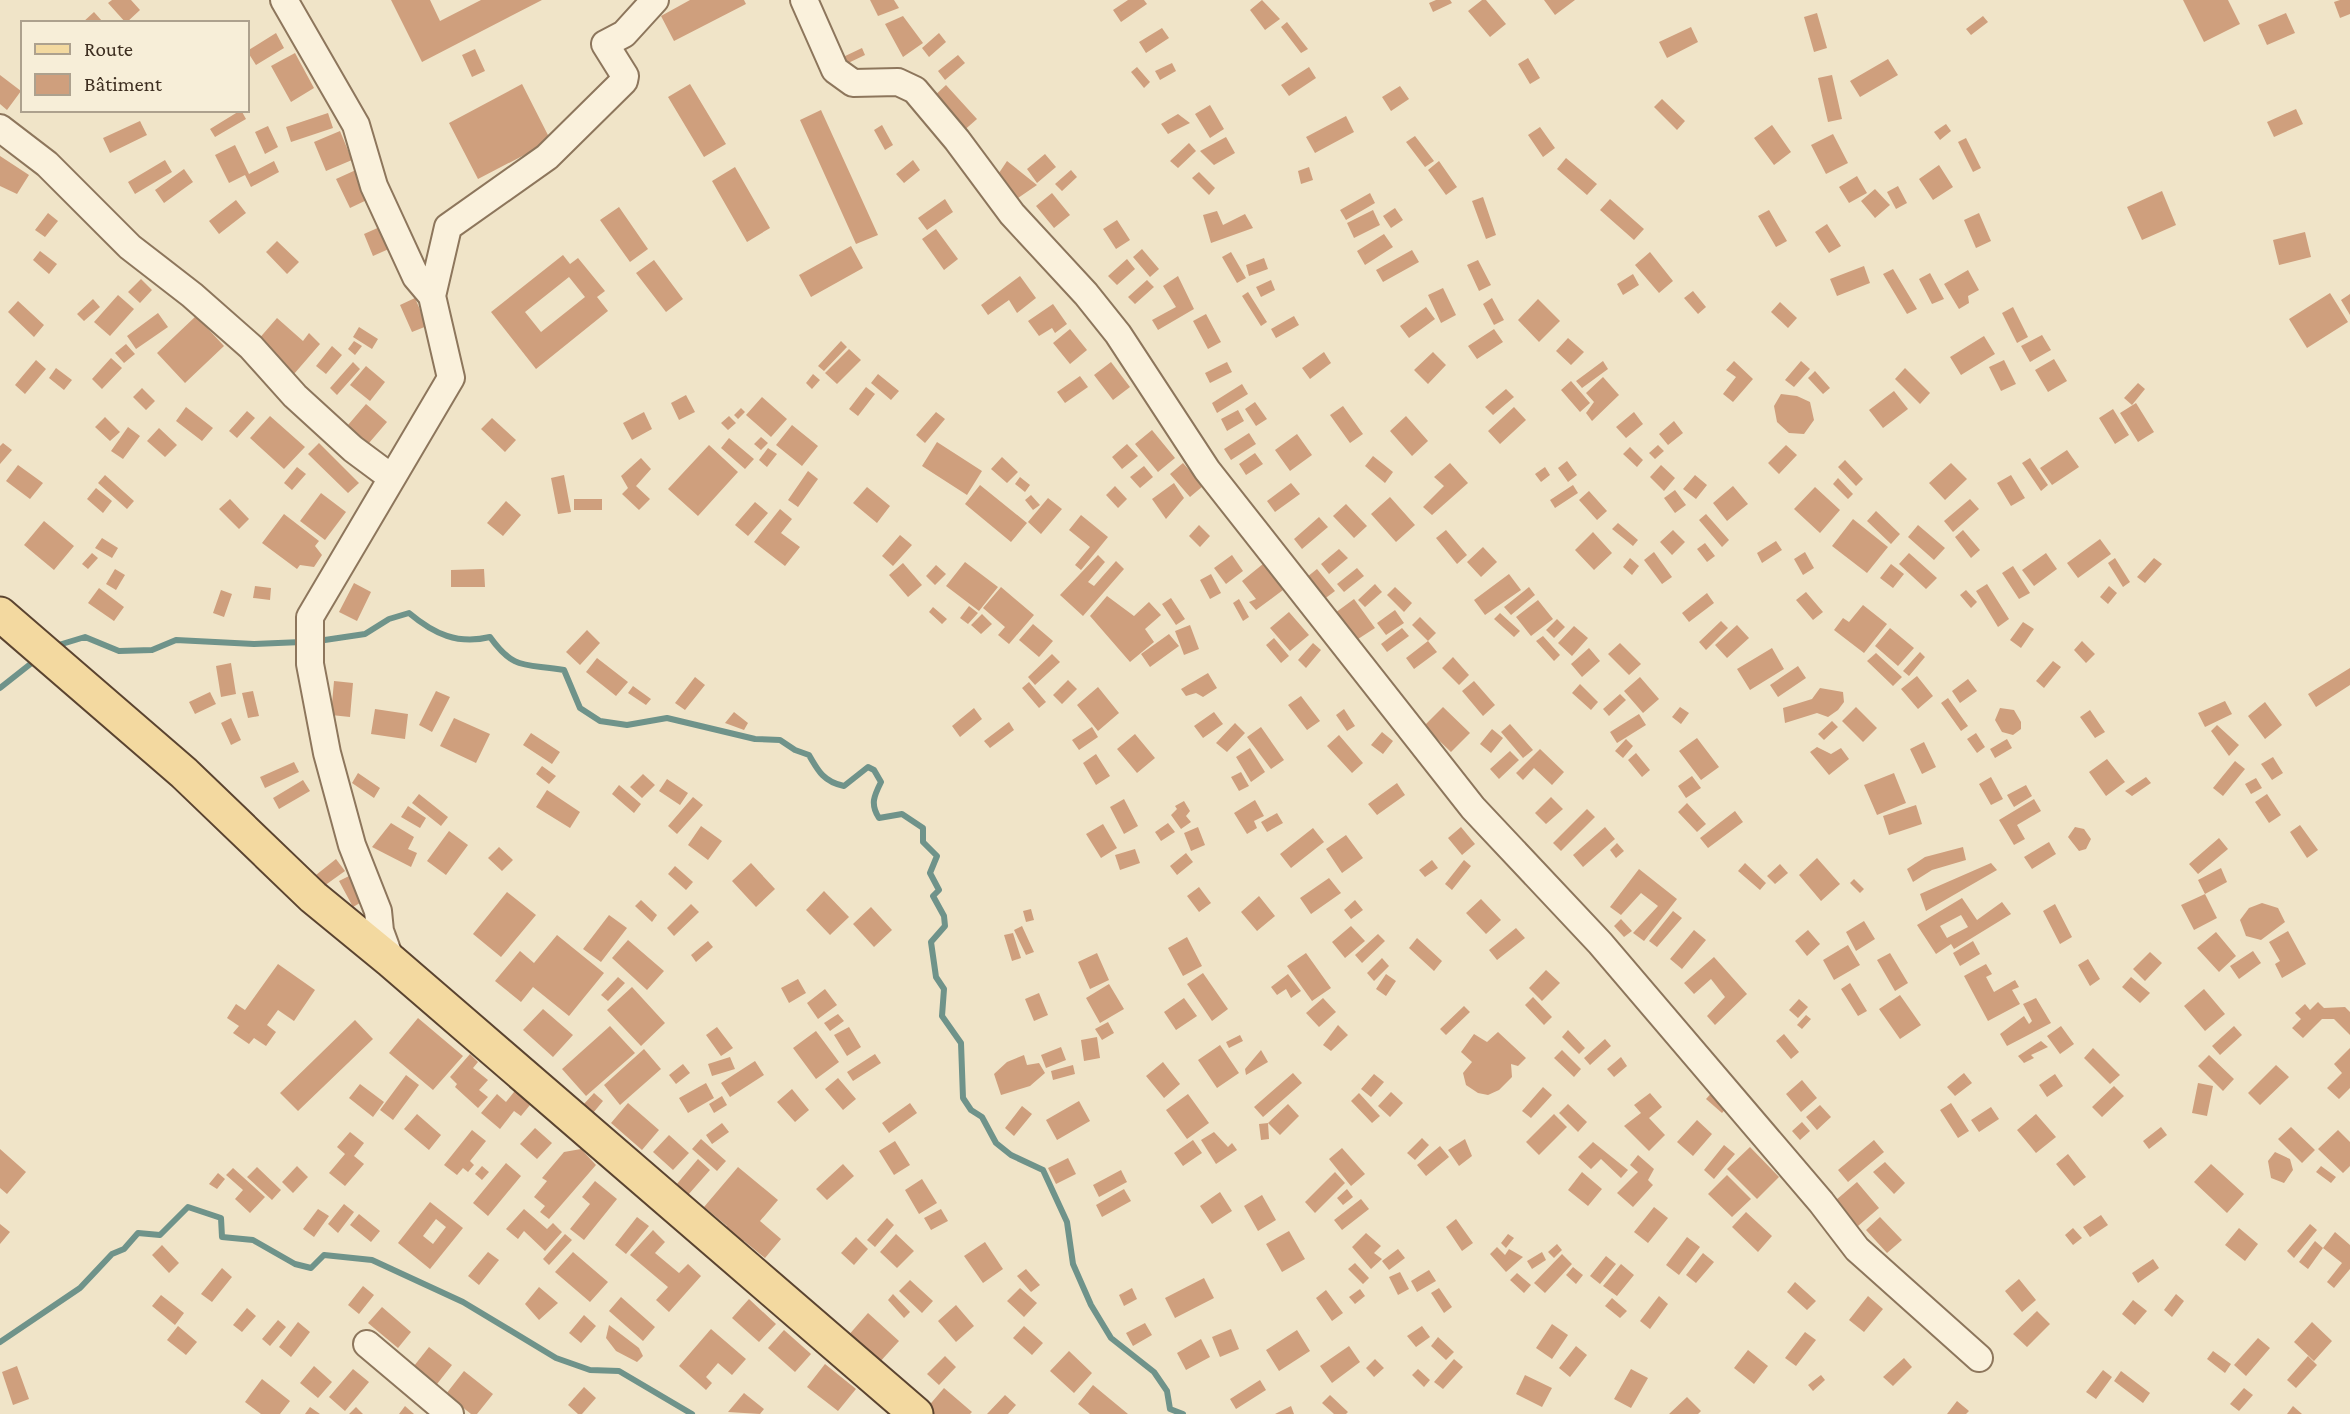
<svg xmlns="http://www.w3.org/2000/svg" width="2350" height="1414" viewBox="0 0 2350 1414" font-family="'Crimson Pro',serif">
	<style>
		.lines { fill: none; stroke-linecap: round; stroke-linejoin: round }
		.stream { stroke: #6f938a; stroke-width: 6 }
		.building { fill: #cf9f7d; fill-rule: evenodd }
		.minor-casing { stroke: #8d765c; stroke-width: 30 }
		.major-casing { stroke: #5b4430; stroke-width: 37 }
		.minor { stroke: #faf1dc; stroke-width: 26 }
		.major { stroke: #f3d9a0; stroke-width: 33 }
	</style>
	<rect width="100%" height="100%" fill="#f0e4c8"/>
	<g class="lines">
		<!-- stream -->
		<path class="stream" d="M318 641 365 634 389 619 409 613C434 634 458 645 490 637 515 672 526 663 564 670L580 708 600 721 627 725 667 718 755 739 780 740 795 750 809 755C818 771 824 782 844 786L868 767 874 770 881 782C874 796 870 804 879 818L902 814 923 828V842L937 856 930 873 939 890 933 896 944 916 945 926 931 942 936 977 944 989 942 1016 961 1043 963 1098 971 1110 982 1117 996 1143 1011 1155 1043 1170 1067 1222 1073 1264 1091 1305 1111 1338 1154 1372 1167 1391 1170 1409 1183 1414
			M52 647 85 637 119 651 152 650 176 640 254 644 302 642
			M0 688 38 658
			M0 1342 80 1288 112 1254 124 1249 138 1233 160 1235 188 1207 221 1218 222 1237 253 1240 295 1264 311 1268 324 1255 372 1260 463 1302 556 1358 590 1370 619 1371 692 1414"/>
	</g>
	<!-- building -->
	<path class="building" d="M112 0H131L140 10 126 23 108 3Z
		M391 0H430L440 21 481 0H542L422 62Z
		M690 0H744L746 4 674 41 661 16Z
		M870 0H894L899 8 878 16Z
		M1128 0H1144L1147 4 1121 22 1113 10Z
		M1262 0 1280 19 1265 30 1250 10Z
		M1436 0H1450L1452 3 1433 12 1429 3Z
		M1482 0H1486L1506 24 1490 37 1468 11Z
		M1544 0H1575L1555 15Z
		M2183 0H2228L2240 24 2204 42Z
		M2340 0H2350V14L2340 18 2334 2Z
		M94 12 102 21 82 23Z
		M1817 13 1827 48 1814 52 1804 17Z
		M2286 13 2295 33 2267 45 2258 25Z
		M903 16 923 43 903 57 885 24Z
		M1983 16 1988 22 1971 35 1966 29Z
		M1287 22 1308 49 1301 53 1281 27Z
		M1691 27 1698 42 1667 58 1659 42Z
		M1162 28 1169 38 1146 53 1139 42Z
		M276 33 284 48 256 65 247 51Z
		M939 33 946 42 929 57 922 48Z
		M862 48 865 55 844 65 841 58Z
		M475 49 485 71 472 77 462 55Z
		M295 53 314 88 291 102 271 66Z
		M958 55 965 63 945 80 938 71Z
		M1528 58 1540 78 1530 84 1518 64Z
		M1888 59 1898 75 1860 97 1850 81Z
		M1172 63 1176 71 1160 80 1155 71Z
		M1137 67 1150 82 1144 88 1131 72Z
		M1309 67 1316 78 1289 96 1281 85Z
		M0 75 21 91 7 110 0 104Z
		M1832 75 1842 119 1828 122 1818 78Z
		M522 84 551 141 478 179 449 123Z
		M690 84 726 144 704 157 668 97Z
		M946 85 977 119 961 133 931 99Z
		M1400 86 1409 99 1391 111 1382 97Z
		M1662 99 1685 121 1677 130 1654 107Z
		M1210 105 1224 129 1210 138 1195 114Z
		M2296 109 2303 124 2274 137 2267 122Z
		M241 110 246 119 215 137 210 129Z
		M821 110 878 235 856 244 800 120Z
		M328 113 333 128 291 142 286 127Z
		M1178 114 1190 123 1168 134 1161 124Z
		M1346 116 1354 132 1315 153 1306 137Z
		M140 121 147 135 110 153 103 138Z
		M1946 124 1951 131 1940 140 1934 132Z
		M882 125 893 145 885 150 874 130Z
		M1772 125 1791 152 1774 165 1754 138Z
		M268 126 278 147 265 154 255 132Z
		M1540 127 1555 148 1543 157 1528 135Z
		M340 131 352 160 326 171 314 142Z
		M1833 134 1848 163 1826 174 1811 145Z
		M1415 136 1434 161 1425 167 1406 142Z
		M1226 137 1235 153 1214 165 1200 151Z
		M1966 138 1981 168 1973 172 1958 142Z
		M1189 143 1196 151 1178 168 1170 161Z
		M235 145 249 174 274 161 279 172 251 187 245 175 229 183 215 155Z
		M1045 154 1056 167 1037 183 1027 169Z
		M0 156 29 175 17 194 0 186Z
		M1566 158 1597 184 1587 195 1557 169Z
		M165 160 172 172 135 194 128 182Z
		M913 160 920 170 904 183 896 174Z
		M1007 161 1037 185 1018 198 997 176Z
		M1439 161 1457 187 1446 195 1428 170Z
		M1939 165 1953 187 1933 200 1919 179Z
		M735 167 770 228 747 242 712 181Z
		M1309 167 1313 180 1301 184 1298 171Z
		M184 169 193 182 164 203 155 190Z
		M358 169 371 198 350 208 336 179Z
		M1071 170 1077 177 1062 191 1055 184Z
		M1199 172 1215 188 1209 195 1192 178Z
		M1857 176 1867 193 1849 203 1839 187Z
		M1898 186 1907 203 1896 209 1887 192Z
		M1875 189 1890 205 1875 218 1861 201Z
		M2162 191 2176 225 2142 240 2127 207Z
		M1052 193 1070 215 1054 228 1036 206Z
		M1370 193 1375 203 1346 220 1340 210Z
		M1483 197 1496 235 1486 239 1472 201Z
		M945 199 953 212 927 230 918 218Z
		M1610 199 1644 229 1634 240 1600 210Z
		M236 200 246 213 219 234 209 221Z
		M619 207 648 249 630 262 600 220Z
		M1395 208 1403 220 1391 228 1383 216Z
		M1373 210 1380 225 1354 238 1347 223Z
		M1769 210 1787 241 1776 247 1758 216Z
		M1217 211 1223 225 1245 214 1253 228 1211 243 1203 215Z
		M48 213 58 221 45 237 35 230Z
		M1979 213 1991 241 1976 248 1964 220Z
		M1117 220 1130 240 1116 249 1103 229Z
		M1827 224 1841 246 1829 253 1815 232Z
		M382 226 391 248 373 256 364 234Z
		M936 229 958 259 944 270 922 239Z
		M2305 232 2311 257 2279 265 2273 240Z
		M1384 234 1393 247 1365 265 1357 251Z
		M277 241 299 262 287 274 266 252Z
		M851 246 863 268 811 297 799 275Z
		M1142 249 1159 269 1150 277 1133 257Z
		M1412 250 1419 262 1383 282 1376 270Z
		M40 251 57 264 49 274 33 260Z
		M1231 252 1246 278 1237 283 1222 257Z
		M1650 252 1673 281 1659 293 1635 265Z
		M563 255 570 264 578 258 605 291 597 297 608 311 536 369 491 312ZM569 277 585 297 541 332 525 312Z
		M1264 258 1268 269 1249 276 1246 265Z
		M1127 259 1135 269 1117 285 1108 276Z
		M654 260 683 299 666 312 636 273Z
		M1478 260 1491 285 1479 291 1467 265Z
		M1864 266 1870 283 1837 296 1830 279Z
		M1893 269 1917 309 1907 314 1883 274Z
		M1968 270 1979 290 1968 296 1969 303 1959 309 1944 284Z
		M1930 273 1944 299 1932 304 1919 279Z
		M1633 274 1639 285 1623 295 1617 284Z
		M1020 276 1036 298 1017 313 1009 300 988 315 981 305Z
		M1178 276 1194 309 1158 330 1152 320 1176 307 1163 286Z
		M141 279 152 290 140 303 128 292Z
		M1147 280 1154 287 1135 304 1128 297Z
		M1271 280 1275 290 1261 297 1256 287Z
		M1443 288 1456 315 1441 323 1428 295Z
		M1693 291 1706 307 1698 314 1684 298Z
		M1248 292 1267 322 1261 326 1242 296Z
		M2330 293 2348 322 2307 348 2289 319Z
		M2350 294V315L2341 300Z
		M118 295 134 309 110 336 94 322Z
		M415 298 427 326 412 332 400 305Z
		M1492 298 1504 320 1494 325 1483 304Z
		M93 299 100 307 84 321 77 314Z
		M1538 299 1560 321 1539 342 1518 320Z
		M18 301 44 325 34 337 8 312Z
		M1780 302 1797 318 1788 328 1771 312Z
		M1053 304 1067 324 1055 333 1052 328 1039 336 1028 321Z
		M1426 307 1435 319 1409 338 1400 326Z
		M2013 307 2028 337 2017 343 2002 313Z
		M158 313 168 327 136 349 127 336Z
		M1206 314 1221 342 1208 349 1193 321Z
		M196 316 224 346 185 383 157 353Z
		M1294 316 1299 325 1276 338 1271 329Z
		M277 318 303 341 309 333 320 344 294 374 257 341Z
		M359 327 378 339 372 349 353 337Z
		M1070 329 1087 350 1070 364 1053 343Z
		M1494 329 1503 342 1477 359 1468 346Z
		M2042 335 2051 350 2030 362 2021 346Z
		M1984 336 1995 354 1961 375 1950 357Z
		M1568 338 1584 352 1571 365 1556 351Z
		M354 341 362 346 355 355 348 349Z
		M841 341 847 347 824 371 818 366Z
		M126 344 135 354 124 363 115 353Z
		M332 346 342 355 326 374 316 366Z
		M849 349 861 360 837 384 825 373Z
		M1324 352 1331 363 1310 379 1302 368Z
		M1433 352 1446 365 1428 384 1414 370Z
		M111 358 122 368 102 389 92 379Z
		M2054 359 2067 381 2048 392 2035 370Z
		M36 360 46 369 25 394 15 385Z
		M2004 360 2016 384 2001 391 1989 367Z
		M1603 361 1608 369 1582 388 1576 381Z
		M1734 361 1753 379 1733 402 1723 394 1736 377 1726 370Z
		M1801 361 1810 369 1794 387 1785 380Z
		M353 362 360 369 337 395 330 388Z
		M1111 362 1130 387 1113 400 1094 375Z
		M1227 362 1232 372 1210 383 1205 373Z
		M366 366 385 382 370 401 350 385Z
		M56 368 72 380 64 390 49 378Z
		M1905 368 1930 393 1920 404 1895 379Z
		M1815 371 1830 388 1823 394 1808 378Z
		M813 374 820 380 812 389 806 383Z
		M878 374 899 391 891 400 871 383Z
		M1080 376 1088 387 1065 403 1057 392Z
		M1603 377 1619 395 1592 421 1586 413 1594 402 1586 393Z
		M1571 381 1590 403 1580 412 1561 390Z
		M2138 383 2145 389 2132 405 2124 398Z
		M1242 384 1248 394 1217 413 1212 403Z
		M866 387 875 394 858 416 849 409Z
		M142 388 155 401 146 410 133 397Z
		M1506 389 1514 397 1493 415 1485 407Z
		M1894 391 1908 409 1883 428 1869 410Z
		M1781 394 1797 396 1810 402 1814 420 1804 434 1789 433 1777 422 1774 406Z
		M686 395 695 412 679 420 671 403Z
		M762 397 787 419 771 437 746 415Z
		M1255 402 1267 419 1256 426 1245 409Z
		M2136 403 2154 432 2138 442 2120 413Z
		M366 404 387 422 363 450 342 432Z
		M1343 406 1363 434 1350 443 1330 415Z
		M186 407 213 428 202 441 176 421Z
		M1514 407 1526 420 1500 444 1488 431Z
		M741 408 745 412 738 419 734 415Z
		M2113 409 2129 435 2115 444 2099 418Z
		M1238 410 1244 421 1227 431 1221 419Z
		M247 411 255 418 237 438 229 431Z
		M644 412 652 429 632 440 623 423Z
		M936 412 945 419 925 443 916 435Z
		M1634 412 1643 424 1626 438 1616 427Z
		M270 416 305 447 284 469 250 438Z
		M729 416 736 423 728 430 721 423Z
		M1406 416 1428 441 1412 456 1390 431Z
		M105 417 120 432 110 441 95 427Z
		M492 418 516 440 505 452 481 429Z
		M1674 421 1683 433 1668 445 1659 434Z
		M792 425 818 446 802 466 776 445Z
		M128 427 140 436 123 459 111 451Z
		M159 428 177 445 165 457 147 441Z
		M1152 430 1175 458 1158 472 1135 444Z
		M1249 433 1256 444 1231 460 1224 449Z
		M1297 434 1312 455 1290 471 1275 450Z
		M761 437 768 443 761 450 754 444Z
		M729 438 754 459 745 469 721 448Z
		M937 442 982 471 967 495 922 466Z
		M3 443 12 450 0 464V446Z
		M319 443 359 483 348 493 308 454Z
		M1127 444 1138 456 1122 469 1112 457Z
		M709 445 738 472 698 516 668 489Z
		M1658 445 1664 451 1655 459 1649 453Z
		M1786 445 1797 455 1779 474 1768 463Z
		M1630 447 1643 460 1637 467 1623 454Z
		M768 448 777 454 767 467 759 460Z
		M2067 450 2079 467 2052 485 2040 468Z
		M1255 453 1263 464 1246 475 1239 464Z
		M1373 456 1393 472 1385 483 1365 466Z
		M1002 457 1018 472 1007 483 991 469Z
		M641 458 651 469 636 486 650 499 639 510 622 494 628 488 621 476Z
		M2030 458 2048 485 2041 491 2022 463Z
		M1845 460 1863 479 1856 486 1838 467Z
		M1567 461 1577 475 1568 482 1558 468Z
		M1183 463 1203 486 1190 497 1170 474Z
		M1450 463 1468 483 1432 515 1423 507 1444 486 1434 477Z
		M1951 463 1967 479 1945 500 1929 483Z
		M18 465 43 483 30 499 6 481Z
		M1661 465 1675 478 1664 491 1650 477Z
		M1144 466 1153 477 1140 488 1130 477Z
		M297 467 306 474 292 490 284 483Z
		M1545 467 1550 475 1541 482 1535 474Z
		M808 471 818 479 798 507 788 500Z
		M105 475 134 501 127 509 98 483Z
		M564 475 571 512 558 514 551 478Z
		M1695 475 1707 485 1696 499 1683 489Z
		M2011 475 2025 498 2011 506 1997 483Z
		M1020 477 1030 485 1025 492 1015 484Z
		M1838 478 1853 494 1848 499 1833 484Z
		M1174 483 1184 498 1166 519 1152 499Z
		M1291 483 1300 494 1275 512 1267 501Z
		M980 485 1027 523 1011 542 965 504Z
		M1573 485 1578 493 1555 508 1550 500Z
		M1115 486 1127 499 1118 508 1106 495Z
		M1733 486 1748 504 1727 521 1713 503Z
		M867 487 890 506 877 523 853 503Z
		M1815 487 1840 510 1820 533 1794 509Z
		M96 488 112 501 103 513 87 499Z
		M1675 490 1686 505 1675 513 1664 498Z
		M1589 491 1607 511 1597 520 1579 500Z
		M321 493 346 512 325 540 300 521Z
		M1031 495 1040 505 1033 510 1025 500Z
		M1390 497 1415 525 1396 542 1371 514Z
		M1048 498 1062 509 1041 534 1028 522Z
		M230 499 249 519 239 529 219 509Z
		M574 499H602V510H574Z
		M1970 499 1979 509 1953 532 1944 521Z
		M506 501 521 515 503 536 487 523Z
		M755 502 768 513 748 536 735 525Z
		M1346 504 1367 526 1354 538 1333 516Z
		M780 509 792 519 781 533 800 547 785 566 754 542Z
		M1876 511 1900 534 1891 544 1867 521Z
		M284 514 319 541 315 546 322 555 314 567 300 565 297 569 262 543Z
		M1706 514 1729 540 1722 547 1699 520Z
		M1081 515 1108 537 1081 570 1075 565 1090 547 1069 530Z
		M1319 517 1328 527 1302 549 1294 539Z
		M1853 519 1888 547 1867 573 1832 546Z
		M44 521 74 546 54 570 24 545Z
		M1618 523 1638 540 1633 546 1612 529Z
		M1199 525 1210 536 1200 547 1189 536Z
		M1918 525 1945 548 1934 560 1908 537Z
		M1446 530 1467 555 1457 564 1436 538Z
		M1673 530 1685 542 1672 555 1660 542Z
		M1963 530 1980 550 1971 558 1955 537Z
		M1593 532 1612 553 1594 570 1575 550Z
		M900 535 912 545 893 566 882 556Z
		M102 538 118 548 112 558 95 548Z
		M2100 539 2111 554 2078 578 2067 563Z
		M1776 541 1782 550 1762 563 1757 553Z
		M1705 543 1715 556 1707 562 1697 549Z
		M1483 547 1497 562 1481 577 1467 562Z
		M1339 549 1348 558 1329 574 1321 564Z
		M1654 552 1672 577 1662 584 1644 560Z
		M1805 552 1814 568 1803 575 1794 559Z
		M92 553 98 558 88 569 82 564Z
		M1909 553 1937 578 1926 589 1899 564Z
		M2046 553 2057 569 2034 586 2022 570Z
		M1098 555 1105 562 1088 582 1094 586 1116 561 1124 569 1083 616 1060 595Z
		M1232 555 1243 571 1226 584 1214 568Z
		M1630 558 1639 566 1632 575 1623 567Z
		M2115 558 2130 582 2123 587 2108 563Z
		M2154 558 2162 564 2145 583 2137 577Z
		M965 562 998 587 979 611 946 586Z
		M903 563 922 585 908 597 889 575Z
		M1263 564 1283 590 1256 610 1249 602 1256 599 1242 581Z
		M1891 564 1904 574 1893 588 1880 578Z
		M936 565 946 574 935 585 926 576Z
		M2013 566 2030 593 2019 599 2002 573Z
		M1357 568 1364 576 1344 592 1337 584Z
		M115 569 125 575 116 590 106 584Z
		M484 569 485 587H451V570Z
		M1317 569 1335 591 1319 603 1302 581Z
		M1211 574 1221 593 1210 599 1200 580Z
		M1509 574 1521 590 1485 615 1474 600Z
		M354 583 371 592 357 621 339 612Z
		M1375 584 1382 592 1365 607 1358 600Z
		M1987 584 2009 619 1998 627 1976 591Z
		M255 586 271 588 270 600 253 598Z
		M2109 586 2117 593 2108 604 2100 597Z
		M1001 587 1034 615 1009 644 998 635 1005 627 983 608Z
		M1395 587 1412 603 1404 612 1387 595Z
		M1529 587 1535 595 1511 615 1504 607Z
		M99 588 124 607 114 621 88 603Z
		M221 590 232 594 224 617 213 613Z
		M1966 590 1977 602 1971 608 1960 595Z
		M1806 592 1823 612 1813 620 1796 600Z
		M1707 593 1714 603 1689 622 1682 613Z
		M1107 596 1134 616 1149 602 1161 615 1145 629 1154 642 1130 662 1090 616Z
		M1171 598 1185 619 1176 625 1162 604Z
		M1239 599 1249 617 1243 621 1233 603Z
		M1354 599 1375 628 1355 641 1335 613Z
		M1538 600 1553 619 1531 636 1516 617Z
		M1863 605 1887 624 1864 653 1834 630 1843 618 1849 622Z
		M969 606 978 613 968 624 960 618Z
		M933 607 947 619 942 624 929 612Z
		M1395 610 1404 623 1386 635 1377 623Z
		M1289 612 1309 635 1290 651 1270 628Z
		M1500 613 1520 631 1514 637 1494 619Z
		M982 614 992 624 981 634 971 625Z
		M1420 617 1436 633 1428 641 1412 625Z
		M1557 619 1565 627 1554 638 1546 630Z
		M1721 621 1728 628 1706 650 1699 642Z
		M2023 622 2034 629 2021 648 2010 640Z
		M1033 624 1053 641 1039 657 1019 640Z
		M1190 625 1199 649 1184 655 1175 631Z
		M1737 625 1749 638 1727 658 1715 645Z
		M1574 626 1588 638 1572 656 1558 643Z
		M1402 628 1409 636 1387 652 1381 644Z
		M1890 628 1914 648 1898 666 1875 646Z
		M587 630 600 643 580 665 566 652Z
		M1169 634 1179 646 1150 667 1141 654Z
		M1543 636 1560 655 1554 661 1536 641Z
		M1274 638 1289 656 1281 663 1266 645Z
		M1428 641 1437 652 1414 669 1406 658Z
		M2082 641 2095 654 2086 663 2074 650Z
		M1313 643 1321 650 1306 668 1298 660Z
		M1620 643 1641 664 1629 675 1608 654Z
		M1589 648 1600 661 1582 677 1571 664Z
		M1772 648 1784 669 1750 690 1737 669Z
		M1920 652 1925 657 1909 676 1903 671Z
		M1876 653 1902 677 1893 686 1867 661Z
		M1052 654 1060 662 1035 685 1028 677Z
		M1453 657 1469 675 1459 685 1442 668Z
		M597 658 628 682 616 696 586 672Z
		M2053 661 2061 667 2044 688 2036 681Z
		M231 663 236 694 221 697 216 666Z
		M1798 666 1806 678 1778 697 1770 685Z
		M2350 668V685L2316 707 2308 694Z
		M1208 673 1217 688 1203 697 1196 693 1186 696 1181 689Z
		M1917 676 1933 696 1918 709 1901 689Z
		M695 677 705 685 685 710 675 703Z
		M1640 677 1659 699 1643 713 1624 691Z
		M1968 679 1977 691 1960 703 1952 691Z
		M1068 680 1077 689 1062 704 1053 695Z
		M334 681 353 683 350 717 331 715Z
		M1474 681 1495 705 1483 716 1462 691Z
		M1029 682 1046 702 1039 708 1022 688Z
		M1580 684 1598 702 1591 710 1572 693Z
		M633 686 651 699 646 705 628 693Z
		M1098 687 1119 713 1098 731 1077 705Z
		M1820 688 1843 692 1844 702 1838 710 1828 717 1817 713 1785 723 1783 708 1812 699Z
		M253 691 259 716 248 718 242 693Z
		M436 691 450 697 432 732 419 725Z
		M210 692 216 704 195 714 189 702Z
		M1620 694 1626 700 1609 716 1603 709Z
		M1301 696 1320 721 1307 730 1288 705Z
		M1948 698 1968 726 1961 731 1941 703Z
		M2225 701 2232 714 2205 727 2198 713Z
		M2265 702 2282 725 2265 739 2248 716Z
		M1443 707 1470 733 1451 752 1424 726Z
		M1680 707 1689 713 1681 724 1672 717Z
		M1856 707 1877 728 1863 742 1842 721Z
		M974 708 982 719 960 737 952 726Z
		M2000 708 2014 710 2021 722V729L2013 735 2002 732 1995 720Z
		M375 709 408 714 405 739 371 734Z
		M1344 709 1355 726 1347 731 1336 715Z
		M2090 710 2105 732 2095 738 2080 717Z
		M734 712 748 723 744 730 725 723Z
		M1214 712 1223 724 1203 738 1194 726Z
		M1639 714 1646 725 1617 743 1610 732Z
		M231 718 241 740 231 745 221 723Z
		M454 718 490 734 476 763 440 746Z
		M1832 721 1838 727 1824 740 1818 734Z
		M1009 722 1014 730 990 748 984 741Z
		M1235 723 1245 733 1227 752 1216 743Z
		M1510 724 1533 750 1523 758 1501 732Z
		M2217 725 2239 745 2229 756 2211 731Z
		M1092 727 1098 737 1079 750 1072 740Z
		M1261 727 1284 760 1271 769 1247 737Z
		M1492 729 1503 738 1491 753 1480 744Z
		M1382 732 1393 741 1383 754 1371 745Z
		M531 733 560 752 552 764 523 745Z
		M1976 733 1985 747 1977 753 1967 739Z
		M1135 734 1155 758 1137 773 1117 749Z
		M1339 735 1363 763 1352 773 1327 746Z
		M1697 738 1719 767 1701 780 1679 751Z
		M1626 739 1633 746 1623 758 1615 751Z
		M2007 739 2012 748 1995 758 1990 749Z
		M1924 742 1936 767 1922 774 1910 749Z
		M1817 747 1831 754 1841 748 1849 759 1829 775 1810 752Z
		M1250 748 1265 772 1251 782 1236 757Z
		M1540 749 1564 772 1552 785 1534 768 1523 780 1516 773Z
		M1510 751 1519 760 1499 779 1490 769Z
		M1636 753 1650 770 1642 777 1628 760Z
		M1096 754 1110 776 1096 785 1083 763Z
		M2273 757 2283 773 2272 780 2261 764Z
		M2107 759 2125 782 2106 796 2089 772Z
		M2235 761 2245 769 2223 796 2213 788Z
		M294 762 299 772 265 788 260 777Z
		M542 766 556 776 549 784 536 774Z
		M1241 772 1249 786 1239 791 1231 777Z
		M358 773 380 788 374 798 352 783Z
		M1894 773 1906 803 1877 815 1864 785Z
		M643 774 655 785 642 798 630 787Z
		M1692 776 1701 788 1686 798 1678 786Z
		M1991 777 2003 799 1991 805 1979 784Z
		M2146 777 2151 783 2132 796 2125 791Z
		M2256 778 2262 788 2251 794 2245 784Z
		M667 779 688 793 680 805 659 791Z
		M303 780 310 791 279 809 273 798Z
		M1397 783 1405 795 1377 815 1368 804Z
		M619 785 641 804 634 813 612 794Z
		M2026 785 2032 796 2014 807 2007 795Z
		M547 790 580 812 570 828 536 807Z
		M419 794 448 817 441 826 412 803Z
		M2267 794 2281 815 2269 823 2255 802Z
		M693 797 703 805 677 834 668 826Z
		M1551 797 1563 809 1546 824 1535 813Z
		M1124 799 1138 826 1124 834 1110 807Z
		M2034 799 2041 811 2017 825 2025 839 2014 845 1999 820Z
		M1255 800 1264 816 1254 821 1257 828 1247 834 1234 813Z
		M1184 801 1190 811 1186 816 1191 822 1181 829 1171 815 1177 809 1175 806Z
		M1687 803 1706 824 1697 832 1678 812Z
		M1916 805 1922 824 1889 835 1883 816Z
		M408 806 426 818 420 828 401 817Z
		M1587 809 1595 817 1561 851 1553 843Z
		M1735 811 1743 822 1708 848 1700 838Z
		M1277 813 1283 823 1267 832 1261 822Z
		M391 823 414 837 408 849 417 853 411 867 372 847Z
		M1168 823 1175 832 1161 841 1155 832Z
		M1103 824 1117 848 1101 858 1086 834Z
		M2300 825 2318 850 2307 858 2290 832Z
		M701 826 722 841 708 860 688 845Z
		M1198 827 1205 845 1191 851 1184 833Z
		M1461 827 1475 844 1462 855 1448 838Z
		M1605 827 1615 839 1583 867 1573 855Z
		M2075 827 2084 829 2091 839 2086 849 2079 851 2068 837Z
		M1313 828 1324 842 1291 868 1280 854Z
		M449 831 468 845 446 875 427 861Z
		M1346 835 1363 858 1342 873 1326 849Z
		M2219 838 2228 849 2198 874 2189 864Z
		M2049 842 2056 854 2032 869 2024 857Z
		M1617 843 1624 851 1616 858 1610 850Z
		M499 847 513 860 502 871 488 858Z
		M1963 847 1966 860 1932 870 1913 882 1907 869 1925 857Z
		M1135 849 1140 863 1120 870 1115 855Z
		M1186 853 1193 862 1177 875 1170 866Z
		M1817 858 1840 884 1821 901 1799 875Z
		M336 859 345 871 324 886 316 875Z
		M1432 860 1438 868 1425 877 1419 870Z
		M1464 860 1471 866 1452 890 1445 884Z
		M751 863 775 889 756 907 732 881Z
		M1745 863 1766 883 1760 890 1738 871Z
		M1991 863 1997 870 1926 911 1920 894Z
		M1780 864 1788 873 1775 884 1767 876Z
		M675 866 693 882 686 890 668 874Z
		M2221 868 2227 882 2205 894 2217 918 2194 930 2181 905 2205 894 2198 880Z
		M1639 869 1677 899 1644 941 1633 933 1658 906 1641 893 1621 915 1610 907Z
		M351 875 365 900 353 907 339 881Z
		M1329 878 1341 893 1311 914 1300 898Z
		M1854 879 1864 889 1860 893 1850 883Z
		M1199 887 1211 903 1199 912 1187 896Z
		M824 891 849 917 830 935 806 910Z
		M507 892 536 915 501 957 473 934Z
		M1259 896 1275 916 1257 931 1241 912Z
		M1962 898 1977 920 2002 902 2011 914 1954 949 1951 944 1936 954 1917 925ZM1961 915 1968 927 1947 938 1940 926Z
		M1481 899 1501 920 1486 934 1466 913Z
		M641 900 657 915 652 922 635 906Z
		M1355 900 1363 910 1351 919 1344 910Z
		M2262 903 2278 908 2285 922 2261 940 2246 936 2240 920 2249 908Z
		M691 904 699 912 674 936 667 928Z
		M2055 904 2072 937 2060 944 2043 911Z
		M871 907 892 930 874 947 853 924Z
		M1031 909 1034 920 1026 922 1023 911Z
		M1673 911 1682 918 1657 947 1649 941Z
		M609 915 627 928 601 962 583 949Z
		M1621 919 1632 931 1624 937 1614 926Z
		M1864 921 1875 939 1856 951 1846 932Z
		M1022 926 1034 952 1026 955 1014 930Z
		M1351 926 1365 941 1345 958 1332 942Z
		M1516 928 1525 938 1497 960 1489 950Z
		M1694 930 1706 940 1682 969 1670 959Z
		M1808 930 1820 944 1807 956 1795 941Z
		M2288 931 2306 964 2282 978 2275 964 2280 961 2269 942Z
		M2216 932 2236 956 2219 972 2197 948Z
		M1013 933 1021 958 1012 961 1004 935Z
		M1378 934 1385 941 1362 963 1355 955Z
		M557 935 604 973 569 1016 533 987 521 1002 495 981 520 951 534 963Z
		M1187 937 1202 966 1183 976 1168 948Z
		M1417 938 1442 961 1434 971 1409 948Z
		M628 940 664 971 647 990 612 958Z
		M708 941 713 947 696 962 691 955Z
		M1973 941 1980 954 1960 966 1953 953Z
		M1848 945 1860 965 1834 980 1823 960Z
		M2253 951 2261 963 2239 979 2230 966Z
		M2150 952 2162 963 2145 981 2133 969Z
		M1097 953 1109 980 1090 989 1078 962Z
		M1306 953 1331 988 1312 1001 1287 966Z
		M1890 953 1908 983 1895 991 1877 960Z
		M1714 957 1747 994 1715 1025 1707 1016 1725 997 1711 979 1694 994 1684 983Z
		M1382 958 1389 966 1374 981 1367 973Z
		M2088 959 2100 979 2090 986 2078 965Z
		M278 964 315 990 294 1021 278 1010 267 1025 276 1032 266 1046 254 1038 249 1044 233 1033 239 1026 227 1018 236 1004 245 1010Z
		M1986 964 1992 974 1986 977 1994 992 2015 980 2019 987 2012 990 2020 1004 1988 1021 1964 976Z
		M1546 970 1560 983 1542 1001 1529 988Z
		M1203 973 1228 1009 1212 1021 1187 984Z
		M1288 974 1301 991 1291 998 1286 989 1277 995 1271 987Z
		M1386 974 1396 981 1386 996 1376 989Z
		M618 977 625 983 608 1001 601 995Z
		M2131 977 2150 993 2140 1003 2122 987Z
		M798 979 806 993 789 1003 781 988Z
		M1850 983 1867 1011 1858 1016 1841 989Z
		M1109 984 1124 1009 1100 1023 1086 998Z
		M632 987 665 1023 641 1046 607 1010Z
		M825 989 837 1005 818 1019 807 1003Z
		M2204 989 2225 1014 2205 1031 2184 1006Z
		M1039 993 1048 1015 1034 1021 1025 999Z
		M1900 995 1921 1025 1900 1039 1879 1009Z
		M1533 997 1552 1017 1544 1025 1525 1005Z
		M1184 998 1197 1016 1176 1030 1164 1012Z
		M1323 998 1336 1012 1319 1027 1306 1013Z
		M2036 998 2051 1023 2007 1046 2000 1034 2024 1016 2029 1024 2032 1021 2023 1004Z
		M1799 999 1808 1007 1798 1018 1789 1010Z
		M2318 1002 2324 1008 2345 1007 2350 1012V1035L2334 1019H2322L2303 1038 2292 1028 2301 1019 2295 1013 2305 1004 2310 1010Z
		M1464 1006 1470 1012 1446 1035 1440 1029Z
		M543 1009 573 1035 553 1057 523 1030Z
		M838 1014 844 1021 830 1031 824 1023Z
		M1806 1015 1811 1019 1802 1029 1797 1025Z
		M418 1018 463 1056 433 1090 389 1053Z
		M355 1020 373 1039 298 1111 280 1093Z
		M1108 1022 1114 1033 1102 1040 1095 1029Z
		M1338 1025 1348 1035 1331 1051 1323 1045Z
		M610 1026 635 1053 586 1096 562 1069Z
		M2061 1026 2074 1044 2060 1054 2047 1036Z
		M2234 1026 2242 1035 2220 1055 2212 1046Z
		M717 1027 733 1048 721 1056 706 1035Z
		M849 1027 861 1047 847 1056 834 1035Z
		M1568 1030 1585 1048 1579 1054 1562 1037Z
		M816 1031 839 1062 816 1079 793 1048Z
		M1498 1032 1526 1058 1518 1066 1511 1064 1512 1077 1499 1090 1488 1095 1478 1093 1466 1085 1463 1073 1472 1062 1461 1052 1474 1034 1487 1042Z
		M1784 1034 1799 1052 1791 1059 1776 1041Z
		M1240 1035 1243 1041 1229 1048 1226 1042Z
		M1097 1037 1100 1058 1084 1061 1081 1040Z
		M1605 1039 1611 1046 1590 1065 1584 1058Z
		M2041 1041 2048 1047 2031 1055 2034 1058 2024 1063 2018 1056Z
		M1220 1045 1239 1073 1217 1088 1198 1060Z
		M1061 1047 1066 1060 1046 1068 1041 1055Z
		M2093 1048 2120 1075 2110 1084 2084 1058Z
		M2350 1048V1088L2339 1099 2327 1088 2342 1073 2334 1064Z
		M644 1049 661 1069 620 1105 604 1085Z
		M1261 1050 1268 1062 1246 1075 1245 1069Z
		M1562 1050 1581 1069 1574 1077 1554 1058Z
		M470 1054 478 1062 473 1068 488 1080 479 1090 488 1097 478 1108 455 1087 457 1084 450 1077Z
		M875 1054 881 1063 853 1081 847 1072Z
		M1024 1055 1027 1065 1039 1063 1045 1073 1030 1086 1001 1095 994 1074 1007 1062Z
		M2209 1055 2234 1079 2223 1091 2198 1066Z
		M730 1057 735 1069 712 1076 708 1064Z
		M1621 1057 1627 1066 1614 1077 1607 1069Z
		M755 1061 764 1075 730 1097 721 1083Z
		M1163 1062 1180 1084 1164 1098 1146 1076Z
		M683 1064 690 1073 676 1084 669 1075Z
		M1073 1065 1075 1074 1053 1080 1051 1071Z
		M2276 1065 2289 1077 2260 1105 2248 1093Z
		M1293 1073 1302 1083 1263 1117 1254 1107Z
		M1964 1073 1972 1083 1955 1096 1947 1087Z
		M1374 1074 1384 1082 1371 1097 1361 1089Z
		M2055 1074 2063 1086 2047 1097 2039 1085Z
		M406 1075 419 1085 393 1120 380 1110Z
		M838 1078 856 1099 843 1110 825 1089Z
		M1802 1080 1817 1098 1801 1112 1786 1094Z
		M706 1083 714 1098 688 1113 679 1098Z
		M2198 1083 2213 1086 2207 1116 2192 1113Z
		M360 1084 384 1102 373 1117 349 1098Z
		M2114 1086 2124 1096 2102 1117 2092 1107Z
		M518 1087 534 1100 521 1116 514 1111 500 1129 481 1113 497 1094 506 1102Z
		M1543 1087 1552 1095 1531 1118 1522 1111Z
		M792 1089 809 1110 795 1122 777 1102Z
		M1715 1089 1731 1103 1722 1113 1706 1099Z
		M1391 1092 1403 1103 1390 1117 1378 1106Z
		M594 1093 603 1101 593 1113 583 1105Z
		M1359 1093 1380 1116 1372 1123 1351 1101Z
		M1650 1093 1662 1107 1649 1118 1665 1135 1649 1151 1624 1126 1641 1113 1634 1105Z
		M1188 1094 1209 1123 1187 1139 1166 1110Z
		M722 1096 727 1105 714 1113 709 1104Z
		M1079 1101 1090 1121 1057 1140 1046 1120Z
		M628 1103 659 1130 642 1150 611 1123Z
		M910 1103 917 1113 889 1133 882 1123Z
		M1951 1103 1969 1131 1958 1138 1940 1110Z
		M1288 1104 1299 1116 1280 1135 1268 1123Z
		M1568 1104 1587 1122 1578 1132 1559 1113Z
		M1820 1105 1831 1117 1817 1130 1806 1117Z
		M1022 1106 1032 1114 1014 1136 1005 1128Z
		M1991 1107 1999 1119 1979 1132 1971 1120Z
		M417 1114 441 1135 429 1150 404 1129Z
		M1554 1114 1567 1127 1539 1155 1526 1142Z
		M2036 1114 2056 1137 2036 1153 2017 1130Z
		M1697 1120 1712 1134 1693 1156 1677 1142Z
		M1802 1122 1810 1131 1800 1140 1792 1131Z
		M722 1123 729 1132 712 1144 706 1135Z
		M1268 1123 1269 1139 1261 1140 1259 1124Z
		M2161 1127 2167 1135 2149 1149 2143 1141Z
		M2291 1127 2315 1150 2302 1163 2278 1139Z
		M535 1128 552 1143 537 1159 520 1144Z
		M472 1130 486 1141 470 1161 474 1165 468 1172 463 1168 457 1175 444 1165Z
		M2338 1130 2350 1142V1166L2343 1173 2318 1149Z
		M350 1132 364 1143 354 1156 364 1164 345 1186 329 1173 345 1154 337 1147Z
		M1214 1132 1228 1147 1232 1143 1237 1150 1216 1164 1201 1140Z
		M669 1135 689 1153 673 1170 653 1152Z
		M1422 1138 1429 1145 1415 1160 1407 1153Z
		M701 1139 726 1161 717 1171 692 1149Z
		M1465 1139 1472 1156 1459 1166 1448 1150Z
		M1193 1140 1202 1153 1183 1166 1174 1153Z
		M1874 1140 1884 1152 1848 1182 1838 1170Z
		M895 1141 910 1165 894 1175 879 1151Z
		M1593 1142 1628 1170 1621 1178 1601 1159 1591 1169 1578 1157Z
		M1724 1145 1735 1154 1714 1179 1704 1170Z
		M1440 1146 1449 1157 1426 1176 1417 1165Z
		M1750 1147 1779 1177 1757 1199 1727 1169Z
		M1342 1148 1365 1174 1351 1186 1329 1159Z
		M0 1149 26 1172 7 1194 0 1188Z
		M581 1149 596 1165 549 1219 540 1212 545 1206 534 1197 547 1181 542 1178 564 1152Z
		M2275 1152 2290 1159 2293 1170 2284 1183 2271 1178 2268 1161Z
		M2068 1154 2086 1177 2074 1186 2056 1164Z
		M1638 1155 1654 1169 1648 1180 1653 1185 1633 1207 1617 1193 1638 1172 1630 1165Z
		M1068 1158 1076 1174 1056 1184 1048 1168Z
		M698 1159 710 1170 688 1195 676 1185Z
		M1885 1162 1905 1183 1894 1194 1873 1172Z
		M506 1163 521 1176 488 1216 473 1203Z
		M843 1164 854 1176 827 1200 816 1189Z
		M2211 1164 2244 1194 2227 1213 2194 1182Z
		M297 1166 308 1177 293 1193 282 1182Z
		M482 1166 489 1172 482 1180 475 1174Z
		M2321 1166 2336 1177 2331 1183 2316 1172Z
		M257 1167 281 1190 272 1200 247 1177Z
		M738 1167 778 1200 760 1221 781 1239 765 1258 744 1241 741 1244 724 1230 727 1226 704 1207Z
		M233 1168 265 1197 250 1213 235 1199 243 1190 226 1175Z
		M1121 1170 1127 1182 1099 1197 1093 1185Z
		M1335 1172 1345 1183 1315 1213 1305 1202Z
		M1582 1172 1602 1189 1588 1206 1568 1190Z
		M218 1173 225 1179 217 1189 209 1184Z
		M1727 1175 1751 1199 1732 1217 1708 1194Z
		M922 1179 937 1203 919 1214 905 1190Z
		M595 1181 617 1199 584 1240 570 1229 590 1204 582 1197Z
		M1857 1182 1879 1208 1858 1226 1836 1200Z
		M1124 1189 1131 1201 1102 1217 1096 1205Z
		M1347 1189 1353 1197 1343 1205 1337 1198Z
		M1220 1192 1232 1211 1212 1224 1200 1206Z
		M1262 1195 1276 1220 1258 1231 1244 1206Z
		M1361 1199 1369 1209 1342 1230 1334 1220Z
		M430 1202 463 1228 430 1269 398 1243ZM436 1219 446 1227 433 1244 423 1236Z
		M344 1204 354 1212 338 1233 328 1224Z
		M1654 1207 1668 1218 1648 1243 1634 1232Z
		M318 1209 329 1216 314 1237 303 1229Z
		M524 1209 547 1229 553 1223 562 1232 545 1251 524 1231 518 1239 506 1229Z
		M941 1209 948 1221 931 1230 924 1218Z
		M1746 1212 1772 1236 1758 1252 1732 1227Z
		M359 1214 380 1231 371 1242 350 1225Z
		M2101 1215 2108 1225 2090 1237 2083 1227Z
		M637 1217 649 1226 626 1254 615 1245Z
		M1880 1217 1902 1240 1887 1253 1866 1230Z
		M887 1218 894 1225 875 1247 867 1240Z
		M1456 1219 1473 1243 1462 1251 1446 1227Z
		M0 1224 10 1232 0 1244Z
		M2310 1224 2317 1230 2294 1258 2287 1251Z
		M2073 1228 2082 1238 2073 1245 2065 1235Z
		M2239 1228 2258 1244 2245 1261 2225 1245Z
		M653 1230 665 1242 655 1253 679 1273 688 1264 701 1276 669 1312 656 1300 668 1287 630 1255Z
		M1289 1231 1305 1259 1282 1272 1266 1244Z
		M2335 1232 2350 1245V1269L2334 1288 2327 1282 2342 1263 2323 1248Z
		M1366 1233 1381 1246 1374 1253 1382 1259 1371 1269 1352 1247Z
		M565 1234 572 1240 549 1265 543 1259Z
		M896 1234 914 1251 897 1268 880 1252Z
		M1508 1234 1514 1238 1506 1248 1501 1243Z
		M856 1237 868 1249 854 1265 841 1253Z
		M1687 1237 1700 1247 1679 1275 1666 1265Z
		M2315 1241 2323 1248 2308 1269 2299 1262Z
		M985 1242 1003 1269 983 1283 964 1256Z
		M1557 1244 1562 1250 1554 1258 1548 1252Z
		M162 1245 179 1263 169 1273 152 1255Z
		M1497 1247 1505 1255 1509 1249 1523 1257 1506 1272 1490 1254Z
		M1398 1249 1405 1258 1389 1270 1382 1261Z
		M488 1252 499 1260 479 1285 468 1276Z
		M573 1252 608 1282 590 1302 555 1272Z
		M1542 1252 1546 1260 1532 1269 1527 1261Z
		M1703 1253 1714 1262 1696 1283 1686 1275Z
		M1562 1254 1572 1264 1545 1293 1534 1283Z
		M1606 1256 1616 1264 1600 1284 1590 1276Z
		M2153 1259 2159 1268 2138 1283 2132 1273Z
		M1355 1263 1369 1278 1363 1284 1348 1269Z
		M1621 1264 1634 1275 1617 1296 1603 1286Z
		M1573 1267 1583 1275 1576 1284 1566 1275Z
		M222 1268 232 1277 212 1302 201 1294Z
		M1026 1269 1040 1285 1031 1292 1017 1276Z
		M1429 1270 1436 1281 1417 1292 1411 1281Z
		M1400 1272 1409 1289 1398 1295 1389 1277Z
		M1517 1273 1531 1285 1524 1293 1510 1280Z
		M1204 1278 1214 1298 1175 1318 1165 1298Z
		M2019 1279 2036 1300 2022 1312 2005 1291Z
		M910 1280 933 1301 922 1313 899 1291Z
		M1795 1282 1816 1301 1807 1310 1787 1292Z
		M363 1286 374 1295 359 1314 348 1305Z
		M539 1287 558 1303 539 1320 525 1304Z
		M1020 1288 1037 1303 1024 1317 1007 1301Z
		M1132 1288 1137 1299 1124 1306 1119 1295Z
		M1439 1288 1452 1307 1444 1313 1431 1293Z
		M1360 1289 1365 1296 1355 1304 1349 1297Z
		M1326 1290 1343 1313 1332 1321 1316 1298Z
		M893 1294 910 1312 904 1318 888 1300Z
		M2176 1294 2184 1301 2172 1317 2164 1310Z
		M161 1295 184 1313 175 1325 152 1306Z
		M1659 1296 1668 1304 1650 1329 1640 1321Z
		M1868 1296 1883 1309 1864 1332 1849 1320Z
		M621 1297 655 1327 643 1341 609 1311Z
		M1612 1298 1627 1311 1620 1318 1605 1306Z
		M749 1299 776 1324 759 1342 732 1318Z
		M2133 1300 2147 1311 2135 1325 2122 1314Z
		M956 1305 974 1326 956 1342 938 1321Z
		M382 1307 411 1332 398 1348 368 1323Z
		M247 1308 256 1316 242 1332 233 1325Z
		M2037 1311 2050 1324 2027 1347 2013 1334Z
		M868 1313 899 1341 878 1364 847 1337Z
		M584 1315 596 1326 581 1343 569 1333Z
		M278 1320 286 1327 270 1346 262 1339Z
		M298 1322 310 1332 291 1357 279 1347Z
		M2312 1322 2332 1341 2314 1361 2294 1342Z
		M1145 1323 1152 1335 1133 1346 1126 1333Z
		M1552 1324 1568 1335 1552 1359 1536 1348Z
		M609 1325 639 1348 643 1356 637 1362 616 1351 606 1338Z
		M178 1326 197 1342 186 1355 167 1340Z
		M1024 1326 1043 1343 1032 1355 1013 1338Z
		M1422 1326 1430 1337 1416 1347 1407 1336Z
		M711 1329 746 1359 732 1375 718 1363 706 1377 712 1383 706 1390 679 1366Z
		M1231 1329 1239 1349 1220 1357 1212 1337Z
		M784 1330 811 1354 795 1372 768 1348Z
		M1297 1330 1310 1351 1279 1371 1266 1350Z
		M1805 1332 1816 1340 1796 1366 1785 1358Z
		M1438 1337 1454 1352 1446 1360 1431 1346Z
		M2258 1338 2270 1348 2246 1376 2234 1365Z
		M1201 1339 1210 1357 1186 1370 1177 1353Z
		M1349 1346 1360 1362 1332 1383 1320 1366Z
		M1576 1346 1587 1355 1570 1377 1559 1368Z
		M429 1347 452 1365 437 1384 414 1366Z
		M1748 1350 1768 1366 1754 1384 1734 1368Z
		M1069 1351 1092 1373 1074 1393 1050 1371Z
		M2213 1351 2231 1364 2225 1373 2207 1359Z
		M945 1356 956 1367 939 1385 927 1374Z
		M2308 1356 2317 1365 2296 1388 2287 1380Z
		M1904 1358 1912 1367 1893 1386 1883 1377Z
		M1375 1359 1384 1368 1374 1377 1366 1368Z
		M1454 1359 1463 1367 1443 1389 1434 1382Z
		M825 1364 856 1389 838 1411 807 1387Z
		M17 1366 29 1399 13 1405 2 1372Z
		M314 1366 332 1382 318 1398 300 1383Z
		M353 1369 369 1382 345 1411 329 1397Z
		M1418 1369 1430 1380 1424 1387 1412 1375Z
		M1631 1369 1648 1378 1631 1408 1614 1399Z
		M2103 1370 2112 1377 2096 1399 2086 1392Z
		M464 1371 493 1394 477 1414H471L446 1394Z
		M2121 1371 2150 1393 2143 1403 2114 1381Z
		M1525 1375 1552 1388 1542 1407 1516 1394Z
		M1821 1375 1825 1380 1813 1391 1808 1385Z
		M262 1379 290 1401 280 1414H261L245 1402Z
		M1260 1380 1266 1390 1236 1409 1230 1399Z
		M1093 1385 1128 1414H1090L1078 1404Z
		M584 1387 596 1398 582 1414H578L568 1405Z
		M944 1388 972 1412 970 1414H931L926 1409Z
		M2244 1388 2253 1395 2239 1411 2230 1404Z
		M744 1393 764 1409 760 1414 728 1412Z
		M1005 1395 1016 1405 1008 1414H987Z
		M1330 1395 1348 1412 1346 1414H1334L1322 1403Z
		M1687 1397 1701 1411 1698 1414H1669Z
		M1957 1401 1969 1411 1966 1414H1947Z
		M405 1406 414 1414H399Z
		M1291 1406 1294 1414H1275Z
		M2293 1406 2302 1414H2287Z
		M310 1407 320 1414H305Z
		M356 1407 363 1414H349Z"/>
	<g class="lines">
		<!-- minor casing -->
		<g class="minor-casing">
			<path id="minor" d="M284 0 356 125 374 186 416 277 432 296 451 378 310 617V664L327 753 352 845 378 911 380 931 391 961
				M804 0 835 70 853 83 898 82 915 90 957 140 1012 214 1086 294 1118 334 1207 470 1473 808 1600 943 1821 1202 1857 1249 1979 1358
				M0 128 47 164 130 247 192 295 251 347 295 396 353 449 392 478
				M432 296 448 227 547 157 624 81 625 76 605 44 624 34 655 0
				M367 1344 450 1414"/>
		</g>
		<!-- major casing -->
		<g class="major-casing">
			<path id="major" d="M0 614 184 773 313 897 391 961 916 1414"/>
		</g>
		<!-- minor -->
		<use href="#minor" class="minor"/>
		<!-- major -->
		<use href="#major" class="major"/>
	</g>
	<!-- legend -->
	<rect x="21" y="21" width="228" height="91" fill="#f7eed8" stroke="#ada18e" stroke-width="2"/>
	<rect x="35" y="44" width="35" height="10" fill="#f3d9a0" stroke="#ada18e" stroke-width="2"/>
	<text x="84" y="56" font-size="21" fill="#3d2e20">Route</text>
	<rect x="35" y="74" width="35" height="21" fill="#cf9f7d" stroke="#ada18e" stroke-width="2"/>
	<text x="84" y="91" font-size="21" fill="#3d2e20">Bâtiment</text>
</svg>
